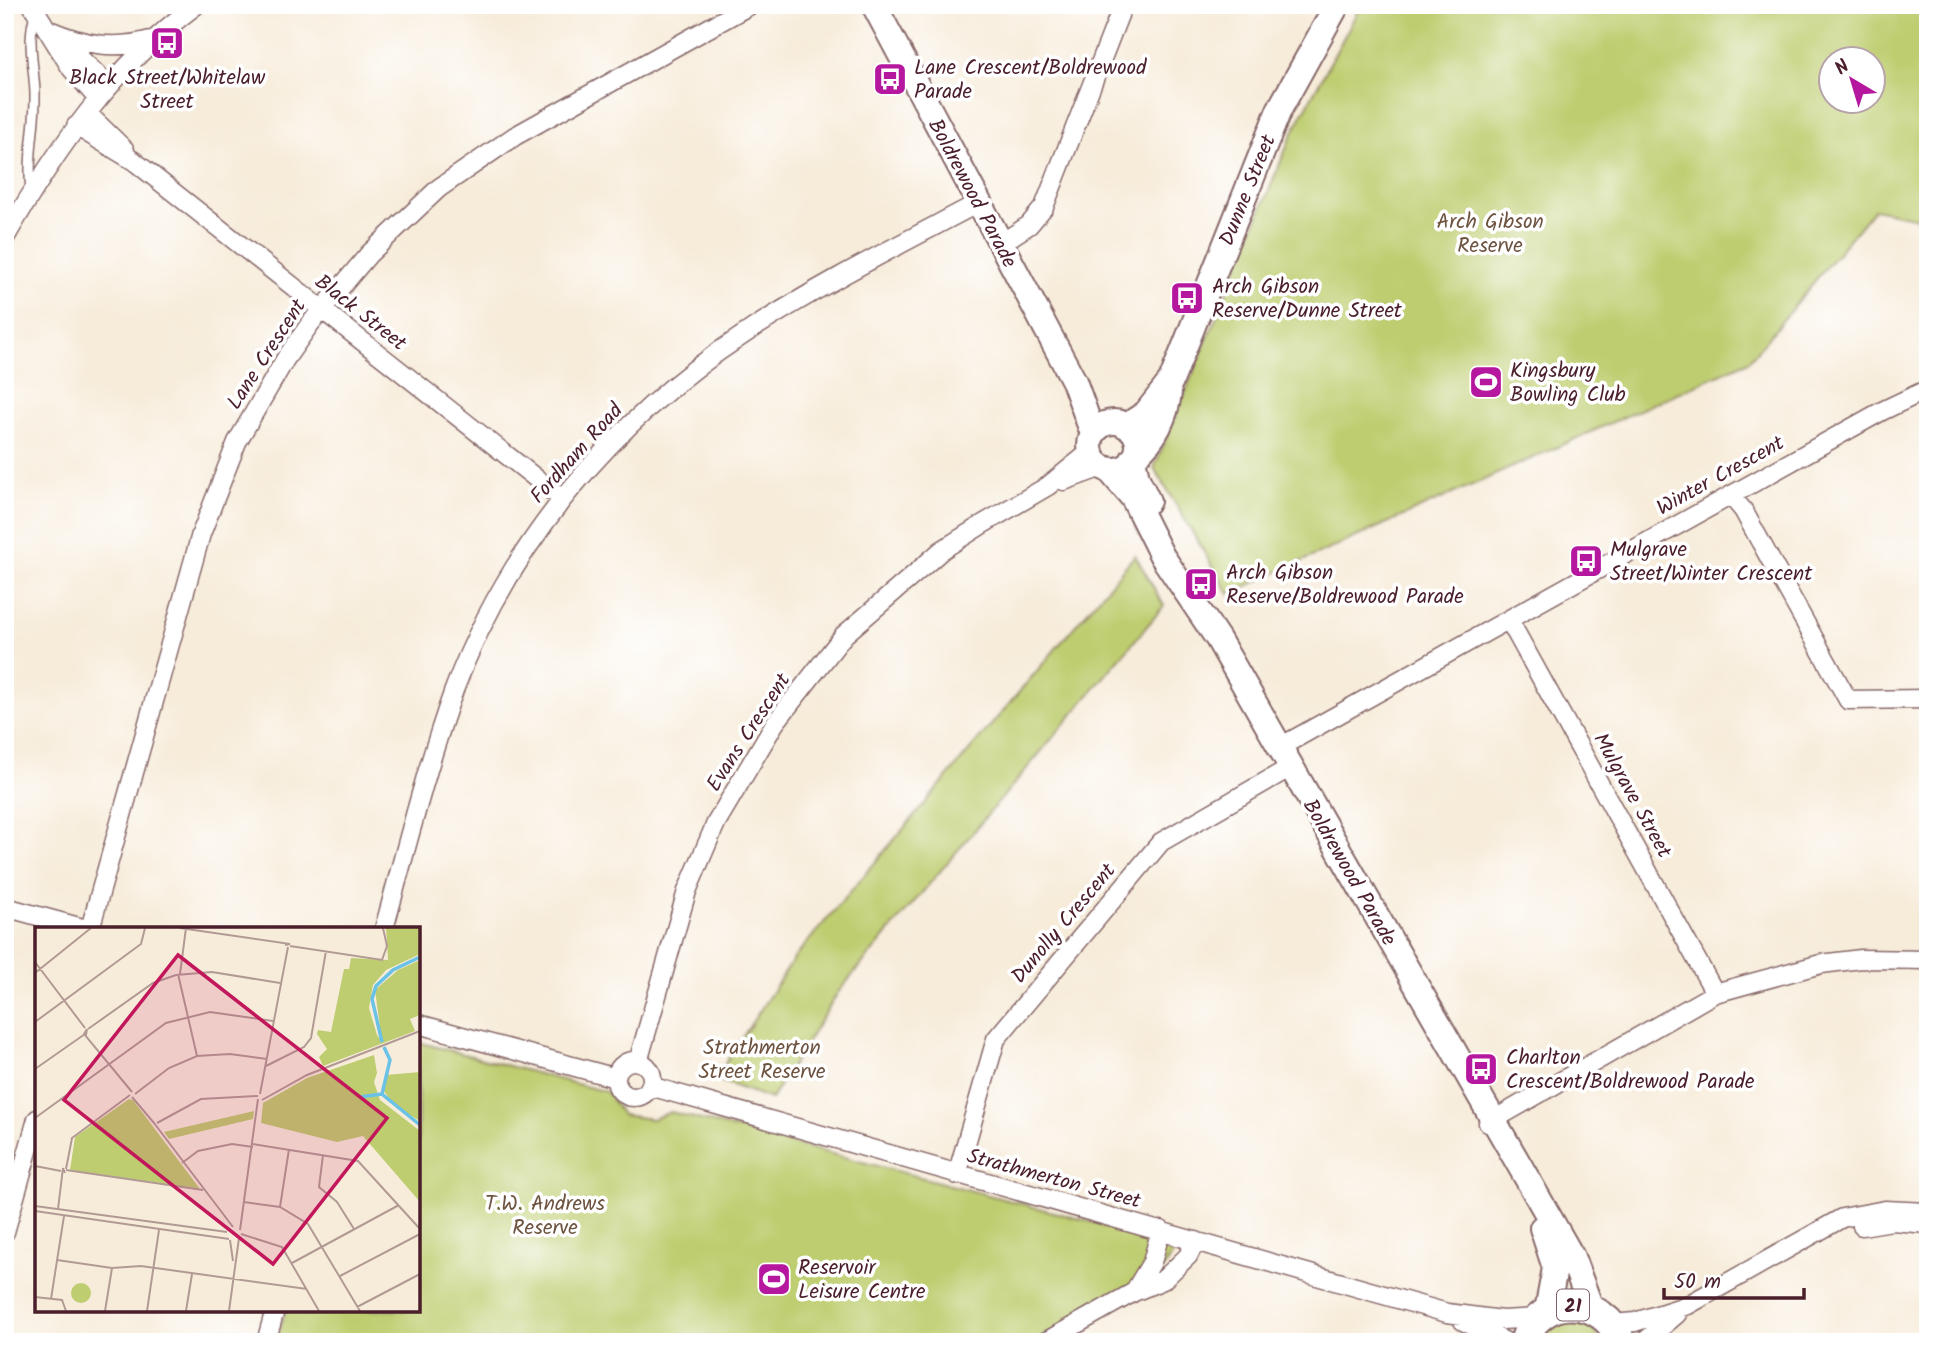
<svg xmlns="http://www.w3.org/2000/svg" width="1933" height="1347" viewBox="0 0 1933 1347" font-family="Kalam,sans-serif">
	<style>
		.green { fill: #becd70; stroke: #84764e; stroke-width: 2; fill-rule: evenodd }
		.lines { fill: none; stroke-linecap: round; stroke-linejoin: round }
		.lane-casing { stroke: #876768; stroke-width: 12 }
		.street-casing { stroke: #876768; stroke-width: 21 }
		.secondary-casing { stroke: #876768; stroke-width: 28 }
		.primary-casing { stroke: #876768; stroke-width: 32 }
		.lane { stroke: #fff; stroke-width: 9 }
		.street { stroke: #fff; stroke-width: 18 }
		.secondary { stroke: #fff; stroke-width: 24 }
		.primary { stroke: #fff; stroke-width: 28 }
		.labels { text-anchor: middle; stroke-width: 7; stroke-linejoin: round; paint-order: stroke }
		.shield { fill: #fff; stroke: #80626b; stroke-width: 2 }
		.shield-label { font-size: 19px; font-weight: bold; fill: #4a1f2b }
		.poi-label { font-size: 21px; fill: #4a1f2b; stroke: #fff; text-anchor: start }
		.street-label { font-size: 21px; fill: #4a1f2b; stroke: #fff }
		.park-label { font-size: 21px; fill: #6d5340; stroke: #fff }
		.inset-river { fill: none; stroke: #6ac2e7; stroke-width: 3.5 }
		.inset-road { fill: none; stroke: #b29a94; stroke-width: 2 }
		.view { fill: #c2185b; fill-opacity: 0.15; stroke: #c2185b; stroke-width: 3.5 }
		.inset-edge { fill: none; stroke: #4a1f2b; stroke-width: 3.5 }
	</style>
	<rect width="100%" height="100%" fill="#fff"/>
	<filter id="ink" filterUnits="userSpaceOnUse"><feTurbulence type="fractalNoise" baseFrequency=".0143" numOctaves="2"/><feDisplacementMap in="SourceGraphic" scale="14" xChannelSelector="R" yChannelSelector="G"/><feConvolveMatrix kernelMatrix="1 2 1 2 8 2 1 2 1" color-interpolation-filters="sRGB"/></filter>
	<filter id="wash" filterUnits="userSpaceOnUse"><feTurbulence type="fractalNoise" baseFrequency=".00686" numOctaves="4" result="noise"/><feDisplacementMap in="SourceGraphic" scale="28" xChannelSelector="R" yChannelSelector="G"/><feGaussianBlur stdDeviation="1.57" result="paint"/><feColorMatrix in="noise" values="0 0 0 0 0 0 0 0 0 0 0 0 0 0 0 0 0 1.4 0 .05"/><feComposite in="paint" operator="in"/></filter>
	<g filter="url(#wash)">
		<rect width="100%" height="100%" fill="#f7ecda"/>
		<!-- green -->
		<path class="green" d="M1361 5H1928V220L1874 209 1749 361 1229 594 1154 468 1293 132ZM1832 60H1874V102H1832Z
			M1135 555 1164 606 839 991 771 1099 715 1079 795 957Z
			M418 1042 607 1092 622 1115 652 1119 671 1112 1176 1244C1173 1254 1171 1260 1163 1268 1138 1292 1067 1323 1034 1342H276L286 1310H418Z
			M1569 1321 1591 1328 1602 1342H1537L1547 1329Z"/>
	</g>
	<g filter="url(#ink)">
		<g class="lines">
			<!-- lane casing -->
			<g class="lane-casing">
				<path id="lane" d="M31 190C27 157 36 126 35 93 34 64 26 39 36 12"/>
			</g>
			<!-- street casing -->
			<g class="street-casing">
				<path id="street" d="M32 5 71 68 98 99
					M49 30C84 45 114 50 151 40
					M60 39 109 86
					M87 113 125 150
					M76 126 134 161 561 498
					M5 238C56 149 113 67 196 5
					M1000 244 1029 225 1044 207 1123 5
					M1064 481 1102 467
					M1731 496 1743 510 1848 700 1928 699
					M1509 620 1715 993
					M1280 747 1882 411 1928 389
					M5 907 86 929
					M90 929 201 534 237 442 286 358 310 324 369 254 439 188 515 136 750 5
					M384 929C406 849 426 768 454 690 509 544 613 420 743 335 817 286 899 245 978 203
					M418 1024 616 1078
					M616 1079a18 18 0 1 1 36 0a18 18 0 1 1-36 0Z
					M638 1062 687 891 716 823 775 723 844 635 917 572 942 550 983 524 1048 486 1090 452
					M650 1086 1447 1313 1502 1320 1537 1318
					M1488 1123 1715 993 1821 964 1861 959 1928 960
					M957 1175 996 1039 1161 842 1291 767
					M1862 1226 1892 1221 1928 1224
					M5 1232 37 1119
					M1134 1292 1152 1262 1161 1230
					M1463 1321 1506 1342
					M1613 1324 1635 1322 1688 1305 1842 1218 1885 1210 1928 1212
					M266 1342 275 1310
					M1045 1342 1134 1292 1163 1280 1188 1256 1196 1241
					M1644 1342 1677 1314"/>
			</g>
			<!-- secondary casing -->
			<g class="secondary-casing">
				<path id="secondary" d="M874 5 1074 381 1093 434
					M1090 446a24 24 0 1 1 48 0a24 24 0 1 1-48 0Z
					M1126 426 1146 413 1171 381 1279 110 1337 5
					M1136 455C1155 440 1166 416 1169 393
					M1133 459 1137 478 1148 501
					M1109 470 1133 498 1162 556 1218 639 1572 1257 1591 1308
					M1542 1228 1555 1268 1547 1311"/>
			</g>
			<!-- primary casing -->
			<g class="primary-casing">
				<path id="primary" d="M1524 1342C1539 1292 1605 1295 1621 1342"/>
			</g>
			<!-- lane -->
			<use href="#lane" class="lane"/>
			<!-- street -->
			<use href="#street" class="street"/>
			<!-- secondary -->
			<use href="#secondary" class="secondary"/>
			<!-- primary -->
			<use href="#primary" class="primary"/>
		</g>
	</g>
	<!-- icons -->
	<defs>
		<g id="bus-square" transform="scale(1.75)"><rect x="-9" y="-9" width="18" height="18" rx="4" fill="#b5179e" stroke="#fff"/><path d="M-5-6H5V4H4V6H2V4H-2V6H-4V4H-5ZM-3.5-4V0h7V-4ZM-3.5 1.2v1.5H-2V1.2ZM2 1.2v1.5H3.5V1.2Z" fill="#fff"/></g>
		<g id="stadium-square" transform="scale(1.75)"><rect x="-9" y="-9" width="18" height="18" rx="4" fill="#b5179e" stroke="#fff"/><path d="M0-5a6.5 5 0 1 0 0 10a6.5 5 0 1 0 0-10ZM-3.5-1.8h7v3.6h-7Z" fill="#fff"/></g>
	</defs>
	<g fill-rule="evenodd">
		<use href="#bus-square" x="167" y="43"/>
		<use href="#bus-square" x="890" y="79"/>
		<use href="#bus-square" x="1187" y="298"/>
		<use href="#stadium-square" x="1486" y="382"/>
		<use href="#bus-square" x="1586" y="561"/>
		<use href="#bus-square" x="1201" y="584"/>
		<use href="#bus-square" x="1481" y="1069"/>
		<use href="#stadium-square" x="774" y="1279"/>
	</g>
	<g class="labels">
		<!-- shield labels -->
		<rect class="shield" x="1557" y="1289.5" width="32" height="31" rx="5"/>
		<g class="shield-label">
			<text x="1573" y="1312">21</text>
		</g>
		<!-- poi labels -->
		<g class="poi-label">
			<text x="914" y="74">Lane Crescent/Boldrewood<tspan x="914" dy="24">Parade</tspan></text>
			<text x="167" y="84" text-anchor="middle">Black Street/Whitelaw<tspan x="167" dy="24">Street</tspan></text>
			<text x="1212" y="293">Arch Gibson<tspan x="1212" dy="24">Reserve/Dunne Street</tspan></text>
			<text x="1510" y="377">Kingsbury<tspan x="1510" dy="24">Bowling Club</tspan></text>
			<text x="1610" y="556">Mulgrave<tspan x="1610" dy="24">Street/Winter Crescent</tspan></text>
			<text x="1226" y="579">Arch Gibson<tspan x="1226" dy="24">Reserve/Boldrewood Parade</tspan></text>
			<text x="1506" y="1064">Charlton<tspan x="1506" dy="24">Crescent/Boldrewood Parade</tspan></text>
			<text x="798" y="1274">Reservoir<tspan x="798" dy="24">Leisure Centre</tspan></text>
		</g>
		<!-- street labels -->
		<g class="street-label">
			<text transform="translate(1247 190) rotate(-68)" y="7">Dunne Street</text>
			<text transform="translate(973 193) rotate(62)" y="7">Boldrewood Parade</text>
			<text transform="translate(361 312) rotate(38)" y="7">Black Street</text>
			<text transform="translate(266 354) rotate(-57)" y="7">Lane Crescent</text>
			<text transform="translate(576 453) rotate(-48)" y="7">Fordham Road</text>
			<text transform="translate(1720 475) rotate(-29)" y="7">Winter Crescent</text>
			<text transform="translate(748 732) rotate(-57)" y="7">Evans Crescent</text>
			<text transform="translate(1633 795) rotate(61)" y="7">Mulgrave Street</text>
			<text transform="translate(1350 872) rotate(60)" y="7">Boldrewood Parade</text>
			<text transform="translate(1063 923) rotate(-50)" y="7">Dunolly Crescent</text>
			<text transform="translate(1054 1178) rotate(15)" y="7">Strathmerton Street</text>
		</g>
		<!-- park labels -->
		<g class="park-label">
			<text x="1490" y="228">Arch Gibson<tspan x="1490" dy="24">Reserve</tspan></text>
			<text x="762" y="1054">Strathmerton<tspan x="762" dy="24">Street Reserve</tspan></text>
			<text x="545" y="1210">T.W. Andrews<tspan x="545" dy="24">Reserve</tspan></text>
		</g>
	</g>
	<!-- overview -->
	<g transform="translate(35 927)">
		<rect width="385" height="385" fill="#f7ecda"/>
		<path d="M351 1H385V27L351 43 338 58 334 81 342 108 347 115 340 63 363 43 385 33V88L375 92 380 104 288 139 284 130 292 122 282 107 283 103 296 105 309 42H314L316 31 353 33ZM339 128 342 146 339 155 345 173 385 204V275L328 209 302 215 226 196 228 176 272 151ZM385 145V194L361 180 347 162 351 148ZM94 172 98 173 165 262 35 243 40 210ZM219 184 218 192 134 212 129 205ZM36 366a10 10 0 1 1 20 0a10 10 0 1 1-20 0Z" fill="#becd70"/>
		<path class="inset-river" d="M347 115 337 72 341 59 358 43 385 30M349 120 355 133 347 167 385 198M325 170 347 167"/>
		<path class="inset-road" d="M145 1 255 17 250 18M255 19 347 33 352 19 348 1M0 35 50 101M0 46 56 1M143 47 162 129M145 47 151 1M0 95 106 17 110 1M53 102 118 56 141 48 177 45 245 56M51 108 52 102 49 107 97 165M231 139 269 120 276 111 291 24M0 142 50 107M100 167 134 141 162 129 195 127 232 132M225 167 253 20M97 170 119 196M227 173 272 148 385 104M0 191 131 96 175 85 238 94M122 196 166 172 223 169M122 200 119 196 198 300M218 217 323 234 385 302M288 228 284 260 302 275 319 302M147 236 163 224 197 217 218 220M0 239 26 244M31 242 37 211 95 168M31 243 168 263M209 275 245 280 273 297 325 384M0 279 192 305M245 280 254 222M23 282 28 241 30 246M0 284 194 312M205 303 223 172M206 307 247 320 284 384M195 313 198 334M22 333 77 341 106 339 272 362M257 336 364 278M305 349 385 307M0 370 27 373 31 384M16 372 29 289M322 380 385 347M70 384 77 341M112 384 124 303M151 384 157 347M194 384 204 311"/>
		<path class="view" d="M143 28 352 191 238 337 29 173Z"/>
		<rect width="385" height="385" class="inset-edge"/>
	</g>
	<!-- margin -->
	<rect width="1933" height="1347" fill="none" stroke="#fff" stroke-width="28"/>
	<!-- north arrow -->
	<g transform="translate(1852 80) rotate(322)"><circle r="33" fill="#ffffff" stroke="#b7a5aa" stroke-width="2"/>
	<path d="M0-5L12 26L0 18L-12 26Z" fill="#b5179e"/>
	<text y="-10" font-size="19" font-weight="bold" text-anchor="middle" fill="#4a1f2b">N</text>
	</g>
	<!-- scale -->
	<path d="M1664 1288v10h140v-10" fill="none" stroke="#4a1f2b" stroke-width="3.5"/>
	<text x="1674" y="1288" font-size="21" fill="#4a1f2b" stroke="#ffffff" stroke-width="5" paint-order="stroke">50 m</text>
</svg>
